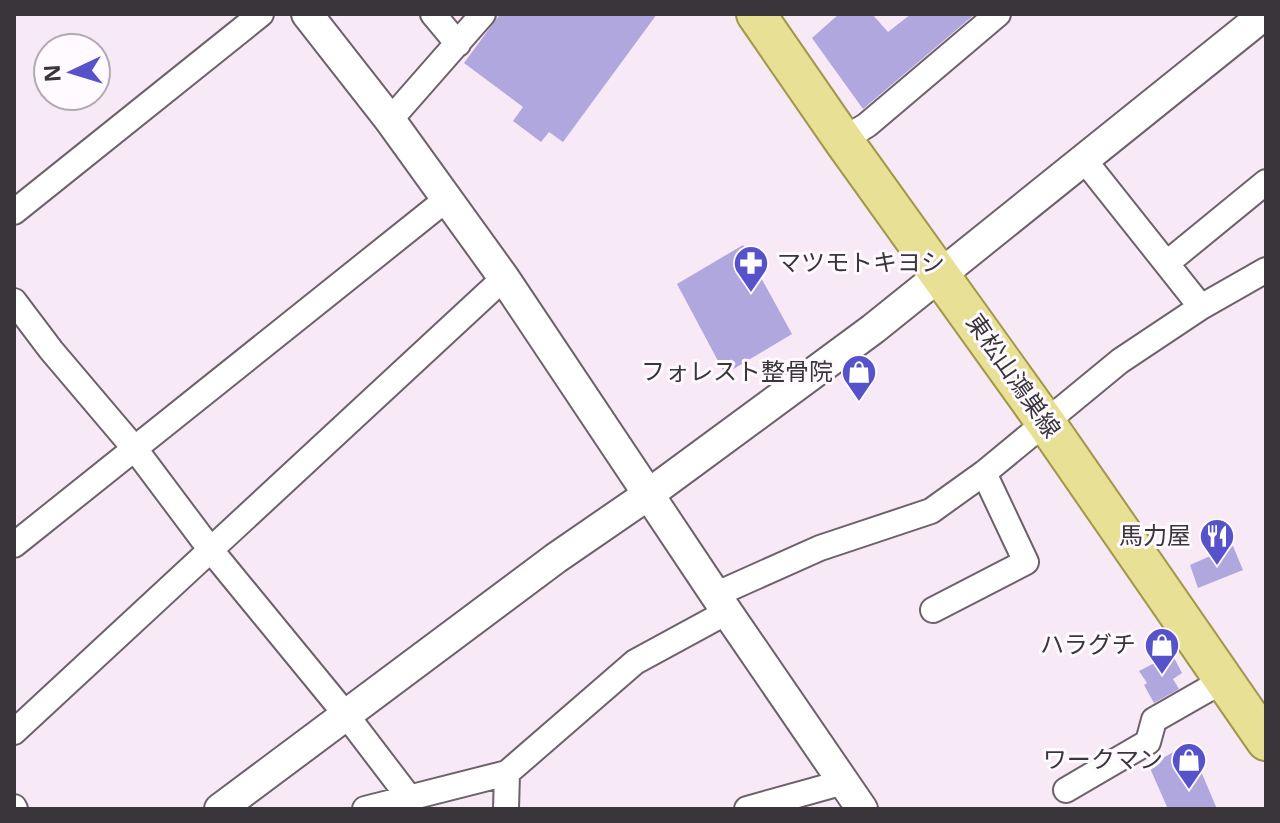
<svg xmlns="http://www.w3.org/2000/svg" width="1280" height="823" viewBox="0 0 1280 823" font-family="'Noto Sans','Noto Sans JP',sans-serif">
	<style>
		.building { fill: #b1a7df }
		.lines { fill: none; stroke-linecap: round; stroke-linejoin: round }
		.minor-casing { stroke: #6d616c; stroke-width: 28 }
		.tertiary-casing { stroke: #6d616c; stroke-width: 34 }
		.primary-casing { stroke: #a19748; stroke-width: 42 }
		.minor { stroke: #fff; stroke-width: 24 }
		.tertiary { stroke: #fff; stroke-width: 30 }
		.primary { stroke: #e8e095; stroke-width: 38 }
		.labels { text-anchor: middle; stroke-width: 6; stroke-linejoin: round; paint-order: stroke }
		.poi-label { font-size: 24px; fill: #3a353a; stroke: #fffaff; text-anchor: end }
		.street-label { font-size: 24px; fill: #3a353a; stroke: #fffaff }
	</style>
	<rect width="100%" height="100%" fill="#f7e9f6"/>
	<!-- building -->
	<path class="building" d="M500 14H657L563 142 549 132 541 142 513 121 523 107 464 63Z
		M839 14H872L888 32 911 14H975L863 109 812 38Z
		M743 245 792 334 725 374 677 284Z
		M1233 546 1243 570 1198 588 1190 565Z
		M1172 654 1182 673 1173 679 1179 689 1154 703 1144 685 1147 683 1139 671Z
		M1189 743 1217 809H1168L1149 766Z"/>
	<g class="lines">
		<!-- minor casing -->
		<g class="minor-casing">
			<path id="minor" d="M433 14 458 44
				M390 120 483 14
				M843 140 867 125 998 14
				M1085 161 1201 307
				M14 212 261 14
				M1167 263 1266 182
				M14 301 51 350 135 449 210 549 347 716 408 796
				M14 545 448 198
				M717 594 820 548 931 511 984 473 1120 361 1201 307 1266 270
				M933 610 1026 562 984 473
				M14 732 504 278
				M1066 790 1148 742 1154 720 1224 680
				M14 807 15 809
				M365 809 507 773 635 662 727 612
				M506 809 507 773
				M747 809 844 782"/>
		</g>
		<!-- tertiary casing -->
		<g class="tertiary-casing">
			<path id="tertiary" d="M307 14 390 120 504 278 727 612 862 809
				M220 809 556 558 649 494 873 329 1265 14"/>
		</g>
		<!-- primary casing -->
		<g class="primary-casing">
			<path id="primary" d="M756 14 843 140 1046 423 1266 741"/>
		</g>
		<!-- minor -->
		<use href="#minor" class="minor"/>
		<!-- tertiary -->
		<use href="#tertiary" class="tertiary"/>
		<!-- primary -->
		<use href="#primary" class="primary"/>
	</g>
	<!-- icons -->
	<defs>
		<g id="pharmacy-pin" transform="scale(1.8)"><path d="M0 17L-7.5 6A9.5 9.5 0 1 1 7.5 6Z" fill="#5652ca" stroke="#fffaff"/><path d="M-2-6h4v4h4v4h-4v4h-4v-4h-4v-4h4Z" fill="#fff"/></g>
		<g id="shop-pin" transform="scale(1.8)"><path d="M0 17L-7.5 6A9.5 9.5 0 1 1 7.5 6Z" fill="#5652ca" stroke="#fffaff"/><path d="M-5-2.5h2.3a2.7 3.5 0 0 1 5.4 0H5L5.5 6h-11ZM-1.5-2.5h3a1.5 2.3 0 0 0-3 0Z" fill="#fff"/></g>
		<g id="restaurant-pin" transform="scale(1.8)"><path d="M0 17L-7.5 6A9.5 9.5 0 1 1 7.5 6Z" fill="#5652ca" stroke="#fffaff"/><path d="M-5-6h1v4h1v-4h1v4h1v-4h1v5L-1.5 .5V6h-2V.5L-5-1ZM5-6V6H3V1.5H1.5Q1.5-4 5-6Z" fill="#fff"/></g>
	</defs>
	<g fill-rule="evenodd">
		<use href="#pharmacy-pin" x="751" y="263"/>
		<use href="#shop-pin" x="859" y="372"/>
		<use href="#restaurant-pin" x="1217" y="536"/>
		<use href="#shop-pin" x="1162" y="645"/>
		<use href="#shop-pin" x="1189" y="760"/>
	</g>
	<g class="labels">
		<!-- poi labels -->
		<g class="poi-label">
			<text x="777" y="271" text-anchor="start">マツモトキヨシ</text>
			<text x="833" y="380">フォレスト整骨院</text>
			<text x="1191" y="544">馬力屋</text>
			<text x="1136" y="653">ハラグチ</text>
			<text x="1163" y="768">ワークマン</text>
		</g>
		<!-- street labels -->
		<g class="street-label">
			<text transform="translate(1013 376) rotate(55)" y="8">東松山鴻巣線</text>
		</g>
	</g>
	<!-- border -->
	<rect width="1280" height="823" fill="none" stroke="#3a353a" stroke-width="32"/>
	<!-- north arrow -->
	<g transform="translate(72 72) rotate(266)"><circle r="38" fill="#fffaff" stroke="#b0abb0" stroke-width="2"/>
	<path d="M0-6L14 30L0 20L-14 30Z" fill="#5652ca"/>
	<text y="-12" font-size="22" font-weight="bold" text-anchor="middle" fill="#3a353a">N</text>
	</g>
</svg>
